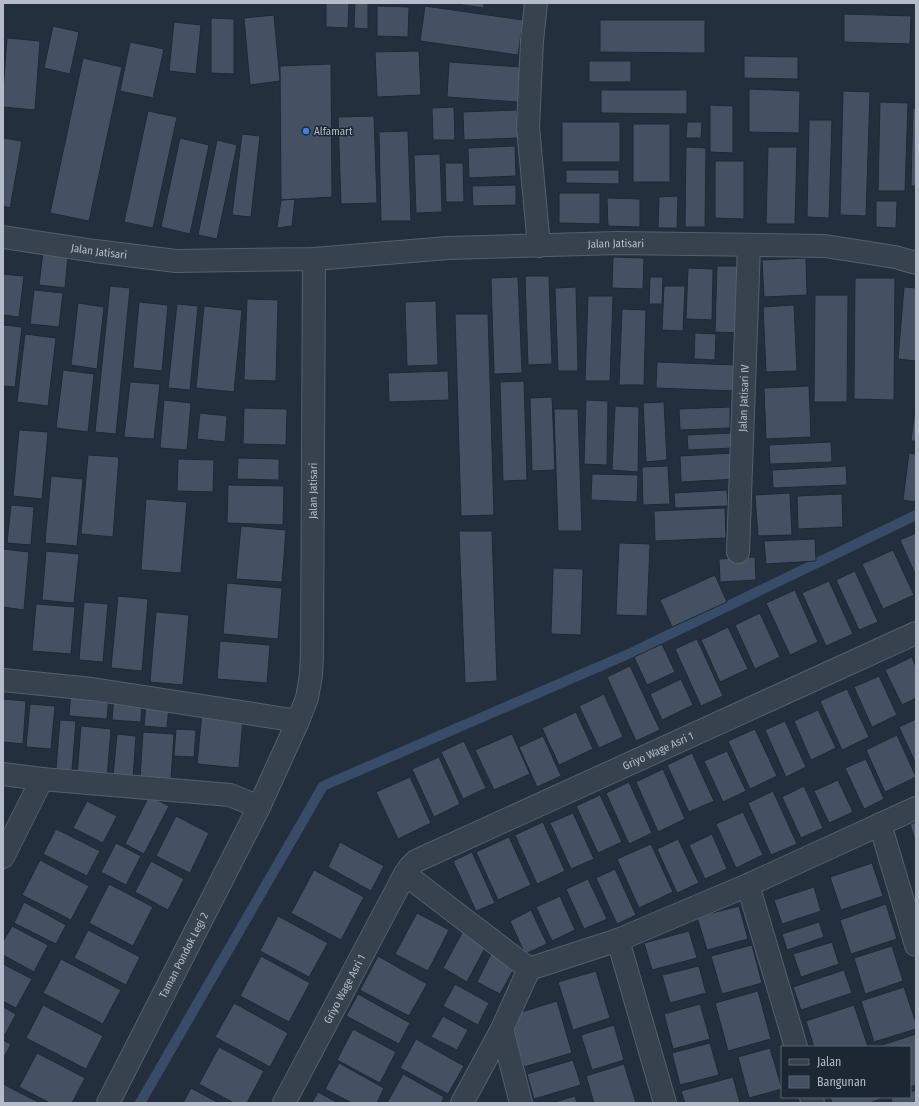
<svg xmlns="http://www.w3.org/2000/svg" width="919" height="1106" viewBox="0 0 919 1106" font-family="'Fira Sans Condensed',sans-serif">
	<style>
		.lines { fill: none; stroke-linecap: round; stroke-linejoin: round }
		.stream { stroke: #394c67; stroke-width: 10 }
		.building { fill: #455162; stroke: #1f2835 }
		.minor-casing { stroke: #565f6c; stroke-width: 24 }
		.tertiary-casing { stroke: #565f6c; stroke-width: 24 }
		.minor { stroke: #38414e; stroke-width: 22 }
		.tertiary { stroke: #38414e; stroke-width: 22 }
		.shop-dot { fill: #3f7fe0; stroke: #1d2633; stroke-width: 1.5 }
		.labels { text-anchor: middle; stroke-width: 3; stroke-linejoin: round; paint-order: stroke }
		.poi-label { font-size: 11px; fill: #b4bcc9; stroke: #1d2633; text-anchor: start }
		.street-label { font-size: 11px; fill: #b4bcc9; stroke: #1d2633 }
	</style>
	<rect width="100%" height="100%" fill="#242f3e"/>
	<g class="lines">
		<!-- stream -->
		<path class="stream" d="M140 1103 323 786 633 652 916 515"/>
	</g>
	<!-- building -->
	<path class="building" d="M326 3H349L348 28 326 27Z
		M355 3H368V29L354 28Z
		M450 3H484V8Z
		M377 6 409 7 408 37 377 36Z
		M425 6 523 20 518 55 420 41Z
		M844 14 911 16 910 44 844 42Z
		M274 15 280 81 250 85 244 18Z
		M211 18 234 19V74L211 73Z
		M600 20H705V53L600 52Z
		M174 22 201 25 196 74 169 71Z
		M53 26 79 32 70 74 44 68Z
		M7 38 40 41 35 110 3 107V92Z
		M130 42 164 49 153 98 120 91Z
		M419 51 421 95 377 97 375 52Z
		M744 56 798 57V79L744 78Z
		M83 58 122 67 89 221 50 213Z
		M589 61H631V82H589Z
		M449 62 521 67 518 102 447 97Z
		M331 64 332 197 281 200 280 66Z
		M749 89 800 91 799 133 749 132Z
		M601 90H687V114L601 113Z
		M843 91 870 92 866 216 840 215Z
		M880 102 908 103 905 191H878Z
		M710 105 733 106V153L710 152Z
		M454 107 455 140H433L432 108Z
		M913 108H916V186H911Z
		M517 110 518 138 464 140 463 112Z
		M148 111 177 117 153 228 124 222Z
		M374 116 377 203 341 204 338 117Z
		M809 120H832L829 218 807 217Z
		M562 122H620V162H562Z
		M687 122H702L701 138H686Z
		M633 124H670V182H633Z
		M408 131 411 221H381L379 132Z
		M242 134 260 136 251 217 232 215Z
		M3 138 22 141 10 208 3 206Z
		M180 138 209 145 190 234 161 227Z
		M217 140 237 145 217 239 198 235Z
		M515 146 516 176 469 178 468 148Z
		M686 147 706 148 705 227H685Z
		M768 147H797L795 224H766Z
		M440 154 442 212 416 213 414 155Z
		M715 161H744V219L715 218Z
		M445 163H463L464 202H446Z
		M566 170H619V184L566 183Z
		M516 185V205L473 206 472 186Z
		M559 193H600V224L559 223Z
		M678 196 677 228H658L659 197Z
		M607 198 640 199V227L608 226Z
		M295 199 292 226 277 228 281 200Z
		M876 201H897L896 228 876 227Z
		M43 252 68 255 65 288 39 285Z
		M613 257 644 258 643 289 612 288Z
		M806 258 807 295 764 297 762 260Z
		M717 266H746L744 333 715 332Z
		M688 268 713 269 712 320 686 319Z
		M3 274 24 276 19 317 3 315Z
		M525 276H549L552 364 528 365Z
		M518 277 522 373 494 374 491 278Z
		M650 277H663L662 304H649Z
		M855 278H895L894 400 854 399Z
		M110 286 130 288 116 434 95 432Z
		M664 286H685L683 331 662 330Z
		M576 287 578 371H558L555 288Z
		M904 287 916 288V361L898 359Z
		M34 290 63 293 59 327 30 324Z
		M815 295H848L847 402H814Z
		M588 296H613L610 381H585Z
		M247 299 278 300 276 381 244 380Z
		M436 301 438 365 407 366 405 302Z
		M139 302 168 305 162 371 133 368Z
		M78 303 104 307 97 369 71 365Z
		M177 304 198 306 190 390 168 388Z
		M794 305 797 371 766 372 763 307Z
		M204 306 242 310 234 392 196 388Z
		M622 309 646 310 644 385H619Z
		M455 314H488L494 515 461 516Z
		M3 325 22 327 15 387 3 386Z
		M695 333 716 334 715 360 694 359Z
		M25 334 56 338 48 406 17 402Z
		M657 362 735 365V391L656 388Z
		M63 370 94 374 88 432 56 428Z
		M448 371 449 400 389 402 388 373Z
		M524 381 527 480 503 481 500 382Z
		M130 382 160 384 154 439 124 437Z
		M809 386 811 437 766 439 764 388Z
		M552 397 555 470 532 471 530 398Z
		M164 400 191 403 187 450 160 448Z
		M586 400 608 401 607 465 584 464Z
		M916 401V441H911Z
		M664 402 667 460 646 462 643 403Z
		M615 406 639 407 638 472 612 470Z
		M730 407V428L680 430 679 409Z
		M244 408 287 409 286 445 243 444Z
		M554 409H578L582 531H558Z
		M200 413 227 416 225 442 197 439Z
		M19 430 48 432 42 499 13 496Z
		M733 433V448L688 450 687 435Z
		M831 442 832 462 770 464 769 445Z
		M734 453 736 479 681 482 680 456Z
		M909 453 916 454V502L903 500Z
		M88 455 119 457 113 537 81 534Z
		M238 458 279 459V480L237 479Z
		M178 459 214 460 213 492 177 491Z
		M668 466 670 504 643 505 642 467Z
		M846 466 847 485 773 488 772 470Z
		M592 474 638 475 637 502 591 500Z
		M51 476 83 479 77 546 45 543Z
		M228 485 284 486 283 525 227 523Z
		M727 490 728 506 675 508 674 493Z
		M790 493 792 535 758 536 755 495Z
		M842 494 843 527 798 529 797 496Z
		M146 499 187 502 181 573 141 570Z
		M11 505 34 507 31 545 7 543Z
		M725 508 726 538 655 541 654 511Z
		M241 526 286 530 282 582 236 579Z
		M459 531H492L497 681 465 683Z
		M916 533V576L900 540Z
		M815 539 816 561 766 564 764 541Z
		M619 543 650 544 647 616 616 615Z
		M3 549 29 552 24 610 3 607Z
		M893 550 914 595 883 609 862 564Z
		M46 551 79 554 74 603 42 600Z
		M755 557 756 580 720 582 719 559Z
		M553 568 583 569 581 635 551 634Z
		M855 571 878 622 859 630 836 580Z
		M715 575 727 602 672 627 660 600Z
		M829 581 853 634 826 646 802 593Z
		M227 583 282 588 278 639 223 634Z
		M795 590 818 642 790 655 766 603Z
		M118 596 148 599 142 671 111 668Z
		M84 602 108 604 103 662 79 660Z
		M36 604 75 607 71 654 32 651Z
		M156 612 189 615 183 685 150 682Z
		M760 613 780 657 755 669 735 625Z
		M728 627 748 669 720 682 701 640Z
		M697 639 723 696 701 706 675 649Z
		M220 641 270 645 267 683 217 679Z
		M662 644 675 672 647 685 634 657Z
		M912 657 916 667V698L902 705 885 670Z
		M630 666 660 730 636 741 607 677Z
		M879 676 897 715 872 727 854 687Z
		M681 679 693 705 662 720 650 694Z
		M847 689 869 737 842 750 820 701Z
		M71 692 109 695 107 719 69 716Z
		M604 694 623 737 599 748 579 706Z
		M114 695 142 698 141 722 112 720Z
		M3 699 26 701 23 744 3 742Z
		M30 704 55 706 51 749 26 747Z
		M146 704 169 706 167 728 144 726Z
		M818 710 836 748 811 760 794 721Z
		M576 712 593 749 559 765 542 728Z
		M202 713 243 717 239 768 197 764Z
		M916 719V764L899 727Z
		M60 720 76 721 72 770 56 769Z
		M785 721 806 767 786 777 765 730Z
		M81 726 111 729 107 778 77 776Z
		M176 729 196 730 194 757 174 756Z
		M755 729 777 776 750 789 728 741Z
		M143 732 174 734 171 779 140 777Z
		M117 734 136 736 133 778 113 776Z
		M512 734 530 774 494 790 475 750Z
		M897 735 916 777 885 792 866 750Z
		M543 736 561 776 537 787 519 747Z
		M464 741 486 788 463 799 441 752Z
		M727 751 746 791 723 802 704 761Z
		M692 753 714 801 689 812 667 765Z
		M439 757 460 804 434 817 412 769Z
		M866 759 884 799 864 809 845 768Z
		M663 769 685 819 658 832 636 782Z
		M410 777 431 823 398 839 376 792Z
		M838 780 853 812 829 823 814 791Z
		M629 782 652 833 629 844 606 793Z
		M804 786 823 828 801 838 782 797Z
		M773 791 797 844 771 855 748 803Z
		M600 795 622 842 598 853 576 806Z
		M149 796 169 806 144 854 125 844Z
		M87 801 117 816 103 843 73 828Z
		M743 812 763 855 736 868 716 824Z
		M573 813 594 859 571 869 550 823Z
		M176 816 209 833 190 873 156 856Z
		M543 822 565 871 537 884 515 835Z
		M916 822V843L910 824Z
		M56 829 100 851 87 876 43 854Z
		M712 834 727 869 705 879 689 845Z
		M509 837 531 885 498 900 476 852Z
		M678 839 699 883 677 893 657 849Z
		M340 842 384 866 371 891 328 867Z
		M116 843 141 856 126 885 101 872Z
		M651 844 673 892 639 908 617 859Z
		M472 852 495 903 476 911 453 861Z
		M40 860 89 886 71 920 22 895Z
		M151 861 184 879 168 910 135 892Z
		M872 863 883 896 841 910 830 877Z
		M615 869 636 915 617 924 596 878Z
		M314 870 364 897 341 940 291 913Z
		M588 879 607 919 584 929 566 889Z
		M109 884 153 907 133 946 89 923Z
		M814 887 821 911 782 924 774 900Z
		M560 896 575 930 552 941 536 907Z
		M24 902 66 925 56 944 14 923Z
		M886 904 897 939 851 954 840 920Z
		M739 906 748 939 707 950 697 917Z
		M531 910 547 944 525 954 510 921Z
		M417 913 449 930 428 971 395 954Z
		M278 916 328 943 309 977 260 951Z
		M819 922 824 937 787 950 782 934Z
		M12 926 48 945 34 972 3 955V942Z
		M88 930 140 957 126 985 74 958Z
		M463 931 487 944 467 982 443 968Z
		M689 931 697 958 652 970 644 943Z
		M832 942 839 964 801 977 793 954Z
		M752 945 762 983 722 994 711 956Z
		M892 946 903 981 865 994 854 958Z
		M491 954 515 967 500 994 477 982Z
		M261 956 310 983 289 1022 240 996Z
		M378 956 427 984 409 1016 360 990Z
		M61 959 121 990 103 1024 43 993Z
		M3 964 32 979 16 1008 3 1001Z
		M699 966 706 993 670 1003 662 975Z
		M844 970 852 993 801 1010 793 987Z
		M596 971 610 1018 573 1030 558 982Z
		M455 984 489 1003 478 1025 443 1006Z
		M904 987 916 1023V1029L874 1042 861 1001Z
		M758 991 771 1039 728 1051 715 1003Z
		M358 994 410 1023 399 1044 346 1016Z
		M557 1001 572 1053 524 1067 508 1016Z
		M234 1003 288 1033 270 1067 215 1037Z
		M700 1004 710 1039 673 1049 664 1014Z
		M43 1005 103 1036 86 1069 26 1038Z
		M854 1005 868 1047H814L806 1021Z
		M3 1007 16 1014 5 1035 3 1034Z
		M443 1016 468 1030 457 1050 431 1037Z
		M614 1025 624 1060 592 1070 581 1035Z
		M353 1029 396 1052 380 1083 337 1060Z
		M916 1034V1085L910 1087V1047H876Z
		M416 1039 464 1066 448 1094 400 1068Z
		M3 1040 11 1044 3 1059Z
		M710 1043 719 1075 680 1085 672 1053Z
		M219 1047 264 1071 247 1103H234L199 1084Z
		M770 1048 782 1089 749 1098 738 1057Z
		M37 1053 85 1078 72 1103H50L19 1087Z
		M573 1060 581 1085 534 1099 527 1074Z
		M339 1063 384 1088 377 1103H352L325 1089Z
		M624 1064 636 1103H594L586 1076Z
		M403 1074 444 1097 441 1103H387Z
		M733 1077 740 1103H685L681 1091Z
		M3 1084 40 1103H3Z
		M191 1088 219 1103H183Z
		M916 1090V1103H892L891 1098 894 1097H910V1092Z
		M318 1092 338 1103H312Z
		M575 1096 577 1103H552Z
		M830 1097H883L884 1098 869 1103H832Z"/>
	<g class="lines">
		<!-- minor casing -->
		<g class="minor-casing">
			<g id="minor">
				<path d="M536 3 532 41 528 127 539 246"/>
				<path id="s1" d="M738 552 749 245"/>
				<path d="M3 680 92 689 298 721"/>
				<path d="M3 774 42 779 230 795 259 807"/>
				<path d="M880 824 916 945"/>
				<path d="M3 857 42 779"/>
				<path d="M405 874 529 969"/>
				<path d="M748 885 796 1047"/>
				<path d="M618 940 665 1103"/>
				<path d="M502 1029 521 1103"/>
				<path d="M811 1097 813 1103"/>
				<path id="s2" d="M108 1103 259 807 298 721 307 698 311 675 312 653 314 259"/>
				<path id="s3" d="M284 1103 405 874 410 867 416 861 916 633"/>
				<path d="M462 1103 502 1029 529 969 618 940 748 885 916 808"/>
			</g>
		</g>
		<!-- tertiary casing -->
		<g class="tertiary-casing">
			<g id="tertiary">
				<path id="s4" d="M3 237 95 251 176 261 314 259 448 248 617 243 825 246 895 257 916 263"/>
			</g>
		</g>
		<!-- minor -->
		<use href="#minor" class="minor"/>
		<!-- tertiary -->
		<use href="#tertiary" class="tertiary"/>
	</g>
	<!-- markers -->
	<circle class="shop-dot" cx="306" cy="131" r="4"/>
	<g class="labels">
		<!-- poi labels -->
		<g class="poi-label">
			<text x="314" y="135">Alfamart</text>
		</g>
		<!-- street labels -->
		<g class="street-label">
			<text dy="4" stroke="none"><textPath href="#s4" startOffset="615">Jalan Jatisari</textPath></text>
			<text dy="4" stroke="none"><textPath href="#s4" startOffset="97">Jalan Jatisari</textPath></text>
			<text dy="4" stroke="none"><textPath href="#s1" startOffset="154">Jalan Jatisari IV</textPath></text>
			<text dy="4" stroke="none"><textPath href="#s2" startOffset="659">Jalan Jatisari</textPath></text>
			<text dy="4" stroke="none"><textPath href="#s3" startOffset="542">Griyo Wage Asri 1</textPath></text>
			<text dy="4" stroke="none"><textPath href="#s2" startOffset="166">Taman Pondok Legi 2</textPath></text>
			<text dy="4" stroke="none"><textPath href="#s3" startOffset="129">Griyo Wage Asri 1</textPath></text>
		</g>
	</g>
	<!-- border -->
	<rect width="919" height="1106" fill="none" stroke="#b4bcc9" stroke-width="8"/>
	<!-- legend -->
	<rect x="781" y="1046" width="130" height="52" fill="#1d2633" stroke="#59626f"/>
	<rect x="789" y="1059" width="20" height="6" fill="#38414e" stroke="#59626f"/>
	<text x="817" y="1066" font-size="12" fill="#b4bcc9">Jalan</text>
	<rect x="789" y="1076" width="20" height="12" fill="#455162" stroke="#59626f"/>
	<text x="817" y="1086" font-size="12" fill="#b4bcc9">Bangunan</text>
</svg>
